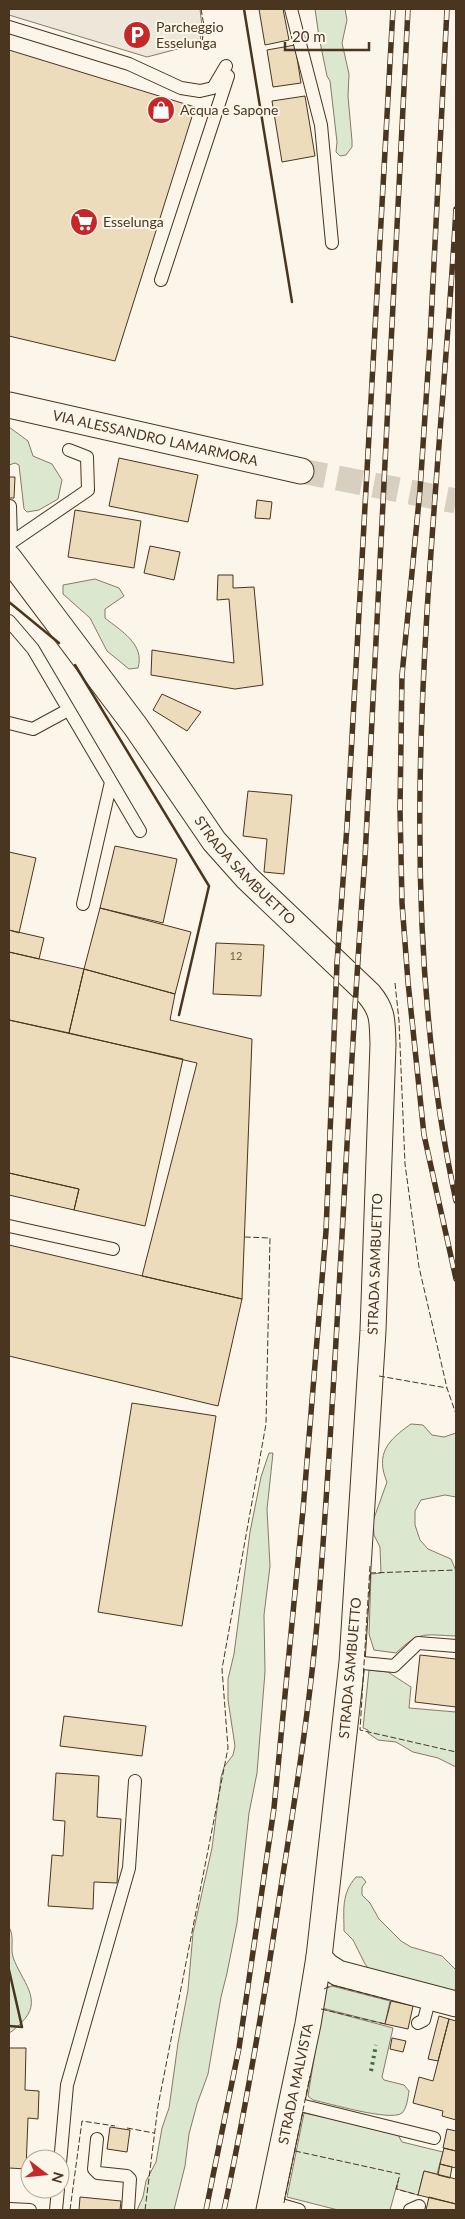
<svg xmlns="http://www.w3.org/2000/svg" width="465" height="2219" viewBox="0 0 465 2219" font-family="Lato,sans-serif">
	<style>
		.green { fill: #dce7d0; stroke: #887966 }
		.parking { fill: #ede7d9; stroke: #887966 }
		.building { fill: #ecdcbc; stroke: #4a3520 }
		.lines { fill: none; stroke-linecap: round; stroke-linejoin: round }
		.street-tunnel { stroke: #d8cfc1; stroke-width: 25; stroke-dasharray: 25 12; stroke-linecap: butt }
		.lane-casing { stroke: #4a3520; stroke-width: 14 }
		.street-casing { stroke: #4a3520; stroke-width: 27 }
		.lane { stroke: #fbf6e9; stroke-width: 12 }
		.street { stroke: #fbf6e9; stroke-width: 25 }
		.rail-casing { stroke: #4a3520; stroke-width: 5.5 }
		.rail { stroke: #fbf6e9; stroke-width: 4; stroke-dasharray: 11; stroke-linecap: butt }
		.hedge { stroke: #436837; stroke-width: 4; stroke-dasharray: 2.5 4; stroke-linecap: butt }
		.fence { stroke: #4a3520; stroke-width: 1; stroke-dasharray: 6 2.5; stroke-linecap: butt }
		.wall { stroke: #4a3520; stroke-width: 2.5 }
		.labels { text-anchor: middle; stroke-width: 4; stroke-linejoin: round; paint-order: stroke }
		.number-label { font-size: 11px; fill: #725f47 }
		.poi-label { font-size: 14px; fill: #4a3520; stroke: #fbf6e9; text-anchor: start }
		.street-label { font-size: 14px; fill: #4a3520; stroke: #fbf6e9 }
	</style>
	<rect width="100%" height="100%" fill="#fbf6e9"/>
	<!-- green -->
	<path class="green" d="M315 9H345L347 20 342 43 349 74 348 96 352 141V147L346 155 340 156 336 152 337 142 330 81 327 76 319 37Z
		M9 427 28 441 33 456 52 464 62 480 58 499 39 510 27 512 24 509 19 465 15 463 9 465Z
		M95 579 119 588 124 596 105 609V618C121 631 145 644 138 668L129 669 107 651 90 618 63 594V585Z
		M411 1424 423 1425 432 1435 444 1437 456 1433V1497L445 1495 421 1500 415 1511V1525L420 1540 428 1549 451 1559 456 1571V1636C425 1635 420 1630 396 1653L374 1650 369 1634 371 1574 381 1573 380 1547 374 1535 373 1521 387 1482C375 1454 388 1440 411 1424Z
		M269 1453H273L267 1509 270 1566 264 1615 265 1672 257 1773 249 1813 237 1923 227 1973 221 1997 208 2074 197 2104 189 2134 185 2166 174 2210H137L143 2197 146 2181 156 2162 162 2128 169 2108 178 2043 188 1990 193 1933 212 1848 221 1777 224 1767 233 1755 235 1746 228 1700V1679L234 1654 250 1532 261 1477Z
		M369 1670 388 1672 411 1687 409 1708 456 1712V1767L438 1758 413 1752 396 1742 378 1740 368 1733V1730L363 1728Z
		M356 1877H362L366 1882 362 1887V1895L370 1903 379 1919 401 1941 411 1947 442 1956 456 1970V1995L373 1974 365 1964 353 1940 344 1931C344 1910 341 1894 356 1877Z
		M9 1927C15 1938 10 1946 13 1957 21 1981 45 2000 21 2023 17 2027 13 2031 9 2033Z
		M332 1986 390 2001 385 2024 322 2008 325 1989Z
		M322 2009 393 2028 382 2077 384 2080 404 2085 409 2091C408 2097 407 2108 402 2113 391 2122 328 2103 313 2100L308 2096Z
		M304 2113 397 2133 402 2142 443 2152 437 2174 424 2171 418 2195 397 2189 398 2181 390 2210H338L287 2197Z"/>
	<!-- parking -->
	<path class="parking" d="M9 9H200L202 26 200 43 147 57 9 15Z"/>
	<!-- building -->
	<path class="building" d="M259 9H283L289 40 265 45Z
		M295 45 301 83 273 87 267 50Z
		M9 50 195 107 115 361 9 336Z
		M305 96 315 156 282 162 272 101Z
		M119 458 198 475 188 522 109 506Z
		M9 477H15L14 498H9Z
		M257 500 272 502 270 519 255 518Z
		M75 510 141 521 134 568 68 557Z
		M150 546 180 552 174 580 144 573Z
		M218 575H233V588L254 587 263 685 235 689 151 675 152 650 234 663 229 599 217 600Z
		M162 694 201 712 187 731 153 710Z
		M248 791 292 795 284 874 264 872 267 839 243 836Z
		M115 846 177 859 163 923 100 908Z
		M9 852 36 858 19 933 9 930Z
		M100 908 191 932 175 994 84 969Z
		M9 930 44 938 39 959 9 952Z
		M216 943 264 945 261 996 213 994Z
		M9 952 84 969 69 1033 9 1020Z
		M84 969 175 994 170 1020 252 1039 242 1299 142 1276 197 1063 69 1033Z
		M9 1020 183 1059 145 1226 74 1210 79 1189 9 1173Z
		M9 1173 79 1189 74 1210 9 1195Z
		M9 1245 242 1299 218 1406 9 1356Z
		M132 1403 216 1416 182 1626 98 1612Z
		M420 1655 456 1659V1707L415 1702Z
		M64 1716 146 1726 142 1756 60 1746Z
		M56 1773 99 1776 97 1817 121 1819 117 1883 94 1882 93 1909 48 1906 52 1855 63 1856 65 1821 53 1820Z
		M391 2001 413 2006 408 2029 385 2024Z
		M439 2016 449 2019 438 2061 428 2059Z
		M449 2019 456 2021V2120L442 2116 443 2111 413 2103 419 2077 433 2081Z
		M392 2038 406 2041 403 2052 390 2049Z
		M9 2048H26L25 2090 39 2091 38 2119 28 2118 26 2169 9 2168Z
		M110 2127 130 2130 127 2152 107 2149Z
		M447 2129 456 2131V2151L443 2148Z
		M444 2148 456 2151V2168L440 2164Z
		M440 2164 452 2167 450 2178 438 2175Z
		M424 2171 456 2179V2204L418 2195Z
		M80 2197 121 2201 120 2210H79Z
		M429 2197 456 2204V2210H426Z"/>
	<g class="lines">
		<!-- street-tunnel -->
		<path class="street-tunnel" d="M301 471 456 501"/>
		<!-- lane casing -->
		<g class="lane-casing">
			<path id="lane" d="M291 9 321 125 332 243
				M9 27 129 64 181 88 200 91 213 88 226 66
				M161 280 228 76
				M10 506 11 542
				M9 544 88 490 87 457 69 450
				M9 621 33 649 140 831
				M9 723 33 729 68 710
				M83 904 111 782
				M9 1226 113 1249
				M352 1662 394 1666 418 1643 456 1646
				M418 2023 424 2020 430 1997
				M292 2103 434 2138
				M97 2139 94 2169 98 2173 127 2176 130 2179 128 2210
				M60 2163 67 2085 129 1868 135 1781
				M271 2202 299 2210
				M9 2209 30 2210
				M56 2210 58 2189
				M410 2210 419 2206"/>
		</g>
		<!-- street casing -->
		<g class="street-casing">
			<g id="street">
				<path id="s1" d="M9 405 301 471"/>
				<path id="s2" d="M9 558 136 727 214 841 247 878 369 994C384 1012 382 1022 383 1044L373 1331 352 1662 319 1957 327 1966 338 1973 456 2004"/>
				<path id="s3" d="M269 2210 308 2024 319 1957"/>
			</g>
		</g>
		<!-- lane -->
		<use href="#lane" class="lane"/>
		<!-- street -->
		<use href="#street" class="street"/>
		<!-- rail casing -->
		<g class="rail-casing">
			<path id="rail" d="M447 9 430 341 420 490 402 675 400 808 402 903 408 982 424 1135 456 1279
				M456 209C437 539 385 874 456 1201
				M206 2210 239 2048 274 1808 303 1510 326 1231 337 963 347 826 393 9
				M224 2210C247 2103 265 1995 281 1887 295 1799 309 1711 317 1623 338 1368 346 1112 365 858L408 9"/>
		</g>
		<!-- rail -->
		<use href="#rail" class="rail"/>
		<!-- hedge -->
		<path class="hedge" d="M371 2071 376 2045"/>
		<!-- fence -->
		<path class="fence" d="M201 9 204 26 202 43
			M395 983 399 1021 405 1164 419 1267 447 1388 456 1414
			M379 1376 447 1388
			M370 1566 360 1730 456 1752
			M370 1573 456 1570
			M324 1989 332 1985 389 2000
			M321 2009 385 2024
			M127 2128 154 2133
			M295 2151 400 2174 396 2189 418 2195
			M284 2203 310 2076
			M70 2210 82 2121 115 2126
			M145 2210 158 2106 228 1748 222 1669 266 1424 270 1238 245 1237"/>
		<!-- wall -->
		<path class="wall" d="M244 9 292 302
			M9 602 59 643
			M75 665 209 886 179 1015
			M9 1970 22 2027 9 2026"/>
	</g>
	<!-- icons -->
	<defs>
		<g id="parking-disc" transform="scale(1.4375)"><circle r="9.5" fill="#c62828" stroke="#fbf6e9"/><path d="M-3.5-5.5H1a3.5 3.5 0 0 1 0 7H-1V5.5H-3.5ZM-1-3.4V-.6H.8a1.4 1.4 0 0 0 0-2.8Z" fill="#fff"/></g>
		<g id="shop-disc" transform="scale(1.4375)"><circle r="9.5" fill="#c62828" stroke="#fbf6e9"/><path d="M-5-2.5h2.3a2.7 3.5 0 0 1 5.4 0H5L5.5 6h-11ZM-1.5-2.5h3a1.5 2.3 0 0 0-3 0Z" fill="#fff"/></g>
		<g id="supermarket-disc" transform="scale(1.4375)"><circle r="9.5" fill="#c62828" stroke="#fbf6e9"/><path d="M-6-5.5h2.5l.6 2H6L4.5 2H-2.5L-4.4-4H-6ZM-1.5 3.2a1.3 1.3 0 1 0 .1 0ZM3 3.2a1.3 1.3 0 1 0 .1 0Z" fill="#fff"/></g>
	</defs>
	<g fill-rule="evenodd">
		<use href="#parking-disc" x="137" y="35"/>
		<use href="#shop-disc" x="161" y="110"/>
		<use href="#supermarket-disc" x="84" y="222"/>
	</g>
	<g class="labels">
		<!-- number labels -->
		<g class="number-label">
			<text x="236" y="960">12</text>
		</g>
		<!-- poi labels -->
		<g class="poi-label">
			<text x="156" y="32">Parcheggio<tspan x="156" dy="16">Esselunga</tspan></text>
			<text x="180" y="115">Acqua e Sapone</text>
			<text x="103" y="227">Esselunga</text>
		</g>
		<!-- street labels -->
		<g class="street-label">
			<text dy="5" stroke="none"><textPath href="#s1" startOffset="150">VIA ALESSANDRO LAMARMORA</textPath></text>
			<text dy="5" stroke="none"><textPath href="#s2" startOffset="392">STRADA SAMBUETTO</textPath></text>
			<text transform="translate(375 1264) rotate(-88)" y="5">STRADA SAMBUETTO</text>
			<text transform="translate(350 1668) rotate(-85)" y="5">STRADA SAMBUETTO</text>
			<text dy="5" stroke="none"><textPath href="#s3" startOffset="129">STRADA MALVISTA</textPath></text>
		</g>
	</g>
	<!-- border -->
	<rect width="465" height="2219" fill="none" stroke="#4a3520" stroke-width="20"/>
	<!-- north arrow -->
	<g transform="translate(45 2174) rotate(106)"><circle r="24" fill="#fbf6e9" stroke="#b4a999"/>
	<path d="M0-4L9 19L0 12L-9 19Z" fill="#c62828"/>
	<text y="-8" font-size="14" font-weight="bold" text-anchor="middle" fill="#4a3520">N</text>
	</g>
	<!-- scale -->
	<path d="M285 42v8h84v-8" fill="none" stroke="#4a3520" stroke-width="2.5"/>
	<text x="292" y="42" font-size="15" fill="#4a3520" stroke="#fbf6e9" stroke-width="4" paint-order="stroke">20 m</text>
</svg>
